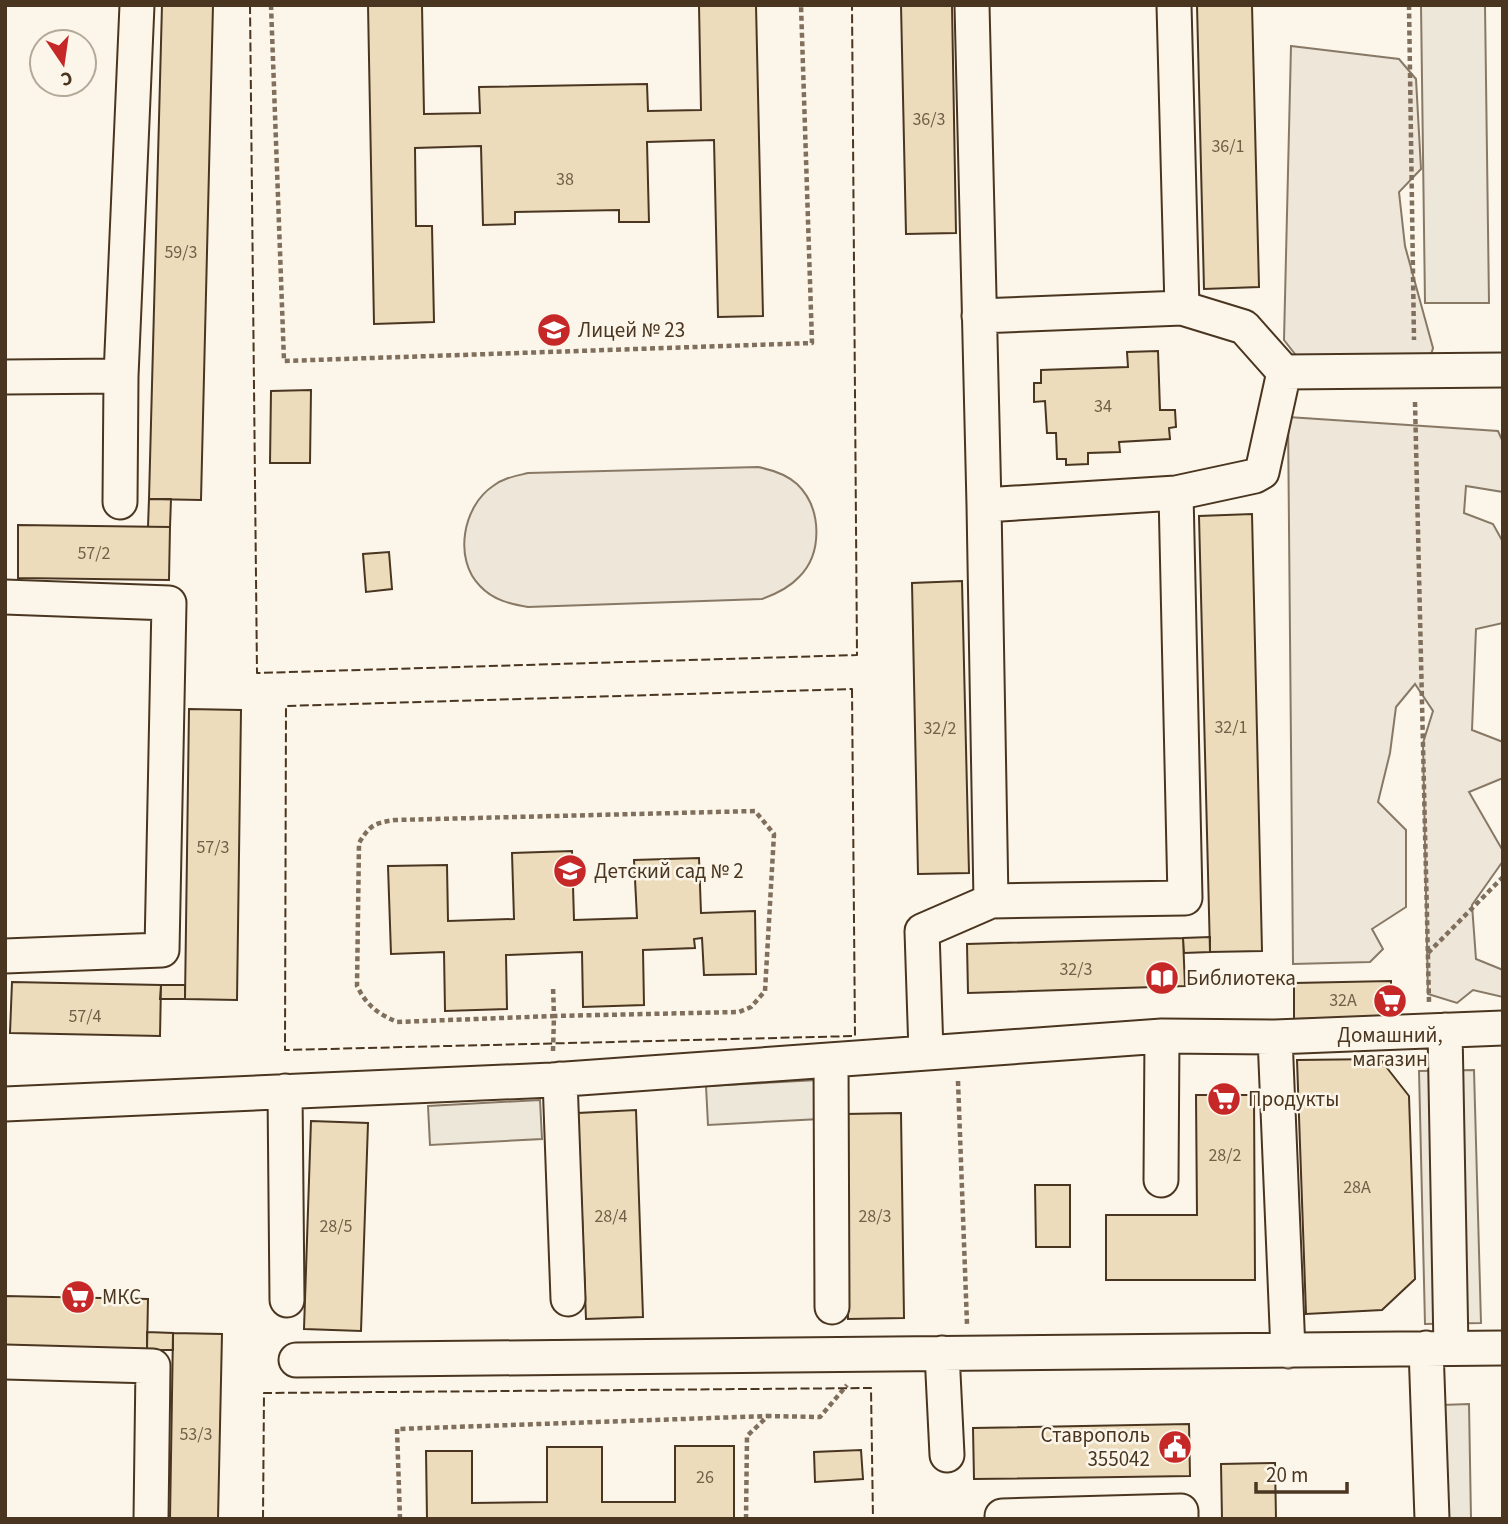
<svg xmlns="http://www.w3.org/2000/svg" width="1508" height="1524" viewBox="0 0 1508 1524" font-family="'Source Sans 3',sans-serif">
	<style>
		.green { fill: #ede6d9; stroke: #887966; stroke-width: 2 }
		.parking { fill: #ede7d9; stroke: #887966; stroke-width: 2 }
		.building { fill: #ecdcbc; stroke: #4a3520; stroke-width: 2 }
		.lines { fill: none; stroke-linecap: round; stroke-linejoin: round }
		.minor-casing { stroke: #4a3520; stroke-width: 37 }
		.path { stroke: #7f6f5c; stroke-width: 4.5; stroke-dasharray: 5 3.5; stroke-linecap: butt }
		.minor { stroke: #fbf6e9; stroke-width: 33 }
		.fence { stroke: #4a3520; stroke-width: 2; stroke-dasharray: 9 3.5; stroke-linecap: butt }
		.labels { text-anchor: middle; stroke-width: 5; stroke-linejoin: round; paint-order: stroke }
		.number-label { font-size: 18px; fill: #725f47 }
		.poi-label { font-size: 21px; fill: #4a3520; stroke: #fbf6e9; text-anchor: start }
	</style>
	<rect width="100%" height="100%" fill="#fbf6e9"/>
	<!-- green -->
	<path class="green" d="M1291 46 1399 59 1416 79 1421 169 1399 192 1405 246 1433 348 1424 379 1306 368 1284 340Z
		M1288 417 1498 431 1503 442V492L1466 486 1464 513 1493 524 1503 542V623L1476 629 1472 730 1503 742V778L1469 792 1503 851V861L1472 905 1476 959 1503 970V997L1473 990 1457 1003 1428 994 1423 743 1433 711 1415 684 1396 707 1390 753 1378 802 1406 830V907L1372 929 1383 949 1370 962 1293 964Z
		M758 467C773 470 786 474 797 484 822 508 823 553 799 577 789 588 776 594 762 599L528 607C510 604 493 600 480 586 453 559 463 506 493 486 503 478 516 476 528 473Z"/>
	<!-- parking -->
	<path class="parking" d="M1421 5H1485L1489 303H1425Z
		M1474 1070 1481 1323 1425 1324 1419 1071Z
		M818 1080 820 1119 708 1125 706 1086Z
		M540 1100 542 1139 430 1145 428 1106Z
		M1469 1404 1471 1519H1416L1413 1406Z"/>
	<!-- building -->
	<path class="building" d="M162 5H213L201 500 149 499Z
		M368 5H422L424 114 480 113 479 87 647 84 648 111 701 110 699 5H756L763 316 718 317 714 140 647 142 649 222H619V210L515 212V224L483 225 481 146 415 148 416 226H432L434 322 374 324Z
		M901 5H952L956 233 906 234Z
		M1197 5H1252L1259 287 1204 289Z
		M1158 351 1160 410H1175L1176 427 1169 428 1170 439 1119 442 1120 452 1088 453V464L1066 465V459H1057L1056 433H1047L1045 401 1034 402V383H1041V370L1128 367 1127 352Z
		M311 390 310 463H270L271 391Z
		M149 499H171L170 527H148Z
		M1252 514 1262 951 1210 952 1199 516Z
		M18 525 170 527 169 580 18 578Z
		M389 552 392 589 366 592 363 554Z
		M962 581 969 873 918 874 912 583Z
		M189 709 241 710 237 1000 185 999Z
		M572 851 574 920 637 918 634 860 699 858 701 913 755 911 756 974 704 975 702 938 694 939 695 948 643 950 644 1005 583 1007 582 952 506 955 507 1009 445 1011 444 952 391 954 388 866 447 865 448 921 514 919 512 853Z
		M1210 937V952L1184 953 1183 938Z
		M1183 938 1185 986 968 993 967 944Z
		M1391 981V1018L1294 1019V983Z
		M12 982 161 985 160 1036 10 1033Z
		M161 985H185V999H160Z
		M1380 1059 1409 1096 1415 1279 1382 1310 1306 1314 1297 1060Z
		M1196 1095H1254L1255 1280H1106V1215H1197Z
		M636 1110 643 1317 586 1319 578 1113Z
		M901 1113 904 1318 848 1319 845 1114Z
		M311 1121 368 1123 361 1331 304 1329Z
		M1035 1185H1070V1247H1036Z
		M5 1296 148 1299 147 1350 5 1347Z
		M147 1332 173 1333V1350H147Z
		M173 1333 222 1334 218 1519H170Z
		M1189 1424 1190 1476 974 1479 973 1428Z
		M675 1446H734V1519H427L426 1451H472V1503L547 1502V1447H602V1502H675Z
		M861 1450 863 1479 815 1482 814 1452Z
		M1275 1463 1276 1519H1222L1221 1464Z"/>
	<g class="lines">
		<!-- minor casing -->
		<g class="minor-casing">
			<path id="minor" d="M972 5 984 505
				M1174 5 1182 308 1244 327 1284 372
				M979 316 1182 308
				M5 377 121 376
				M120 502 121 376 137 5
				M5 597 169 603 162 950 5 956
				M991 901 984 505 1176 493 1255 476 1262 472 1284 372 1503 370
				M1445 1030 1451 1348
				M1275 1037 1288 1351
				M926 1052 922 931 991 901 1185 898 1176 493
				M831 1060 832 1307
				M560 1079 568 1299
				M285 1091 287 1300
				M5 1104 552 1080 1162 1036 1275 1037 1503 1028
				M1161 1180 1162 1036
				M1426 1348 1432 1519
				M942 1353 947 1455
				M296 1360 1503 1348
				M5 1362 153 1366 151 1519
				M1002 1519V1516L1181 1511V1519"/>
		</g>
		<!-- path -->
		<path class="path" d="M271 5 284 361 812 343 801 5
			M1409 5 1414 340
			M1415 402 1429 1002
			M1428 953 1503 877
			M553 1051 554 1016 397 1022C377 1013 367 1006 357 986L359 843C370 825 374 823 395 820L755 811 774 834 765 991 751 1007 739 1012 554 1016 553 986
			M958 1081 967 1324
			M400 1519 397 1429 768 1416
			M746 1519 747 1436 768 1416 820 1417 847 1385"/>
		<!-- minor -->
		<use href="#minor" class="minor"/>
		<!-- fence -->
		<path class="fence" d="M250 5 257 673 857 655 852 5
			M852 689 855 1036 285 1050 286 706Z
			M263 1519 264 1393 871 1388 873 1519"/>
	</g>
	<!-- icons -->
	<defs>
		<g id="school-disc" transform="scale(1.75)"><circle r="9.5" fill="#c62828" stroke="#fbf6e9"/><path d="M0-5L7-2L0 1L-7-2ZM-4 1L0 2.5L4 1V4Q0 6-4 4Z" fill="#fff"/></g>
		<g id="library-disc" transform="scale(1.75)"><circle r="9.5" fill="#c62828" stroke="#fbf6e9"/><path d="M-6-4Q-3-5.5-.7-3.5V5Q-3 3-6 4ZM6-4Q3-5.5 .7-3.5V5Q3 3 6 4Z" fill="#fff"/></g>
		<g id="supermarket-disc" transform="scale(1.75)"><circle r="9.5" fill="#c62828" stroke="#fbf6e9"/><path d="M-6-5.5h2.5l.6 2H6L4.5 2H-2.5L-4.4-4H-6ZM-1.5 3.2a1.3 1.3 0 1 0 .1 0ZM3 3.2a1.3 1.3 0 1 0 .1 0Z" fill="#fff"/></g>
		<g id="civic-disc" transform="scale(1.75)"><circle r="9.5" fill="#c62828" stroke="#fbf6e9"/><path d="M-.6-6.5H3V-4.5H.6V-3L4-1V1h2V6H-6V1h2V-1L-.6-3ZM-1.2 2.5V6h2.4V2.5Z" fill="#fff"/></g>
	</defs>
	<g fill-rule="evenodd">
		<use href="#school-disc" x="554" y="330"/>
		<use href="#school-disc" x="570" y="871"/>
		<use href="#library-disc" x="1162" y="978"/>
		<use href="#supermarket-disc" x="1390" y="1001"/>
		<use href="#supermarket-disc" x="1224" y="1099"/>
		<use href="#supermarket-disc" x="78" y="1297"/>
		<use href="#civic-disc" x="1175" y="1447"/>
	</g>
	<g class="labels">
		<!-- number labels -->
		<g class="number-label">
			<text x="929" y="125">36/3</text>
			<text x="1228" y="152">36/1</text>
			<text x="565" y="185">38</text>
			<text x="181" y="258">59/3</text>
			<text x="1103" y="412">34</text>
			<text x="94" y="559">57/2</text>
			<text x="1231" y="733">32/1</text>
			<text x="940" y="734">32/2</text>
			<text x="213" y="853">57/3</text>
			<text x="1076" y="975">32/3</text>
			<text x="1343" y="1006">32А</text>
			<text x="85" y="1022">57/4</text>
			<text x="1225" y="1161">28/2</text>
			<text x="1357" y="1193">28А</text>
			<text x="611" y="1222">28/4</text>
			<text x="875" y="1222">28/3</text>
			<text x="336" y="1232">28/5</text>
			<text x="196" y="1440">53/3</text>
			<text x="705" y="1483">26</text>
		</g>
		<!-- poi labels -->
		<g class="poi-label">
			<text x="578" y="337">Лицей № 23</text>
			<text x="594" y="878">Детский сад № 2</text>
			<text x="1186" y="985">Библиотека</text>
			<text x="1390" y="1042" text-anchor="middle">Домашний,<tspan x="1390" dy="24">магазин</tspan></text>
			<text x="1248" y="1106">Продукты</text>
			<text x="102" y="1304">МКС</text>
			<text x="1150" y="1442" text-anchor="end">Ставрополь<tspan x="1150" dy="24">355042</tspan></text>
		</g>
	</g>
	<!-- border -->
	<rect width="1508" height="1524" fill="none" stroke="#4a3520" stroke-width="14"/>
	<!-- north arrow -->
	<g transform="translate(63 63) rotate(167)"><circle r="33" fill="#fbf6e9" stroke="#b4a999" stroke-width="2"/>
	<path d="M0-5L12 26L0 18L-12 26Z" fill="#c62828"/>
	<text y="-10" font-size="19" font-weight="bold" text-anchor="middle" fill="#4a3520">С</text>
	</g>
	<!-- scale -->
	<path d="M1256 1482v10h91v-10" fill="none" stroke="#4a3520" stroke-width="3.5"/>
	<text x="1266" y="1482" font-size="21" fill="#4a3520" stroke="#fbf6e9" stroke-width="5" paint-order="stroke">20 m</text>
</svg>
